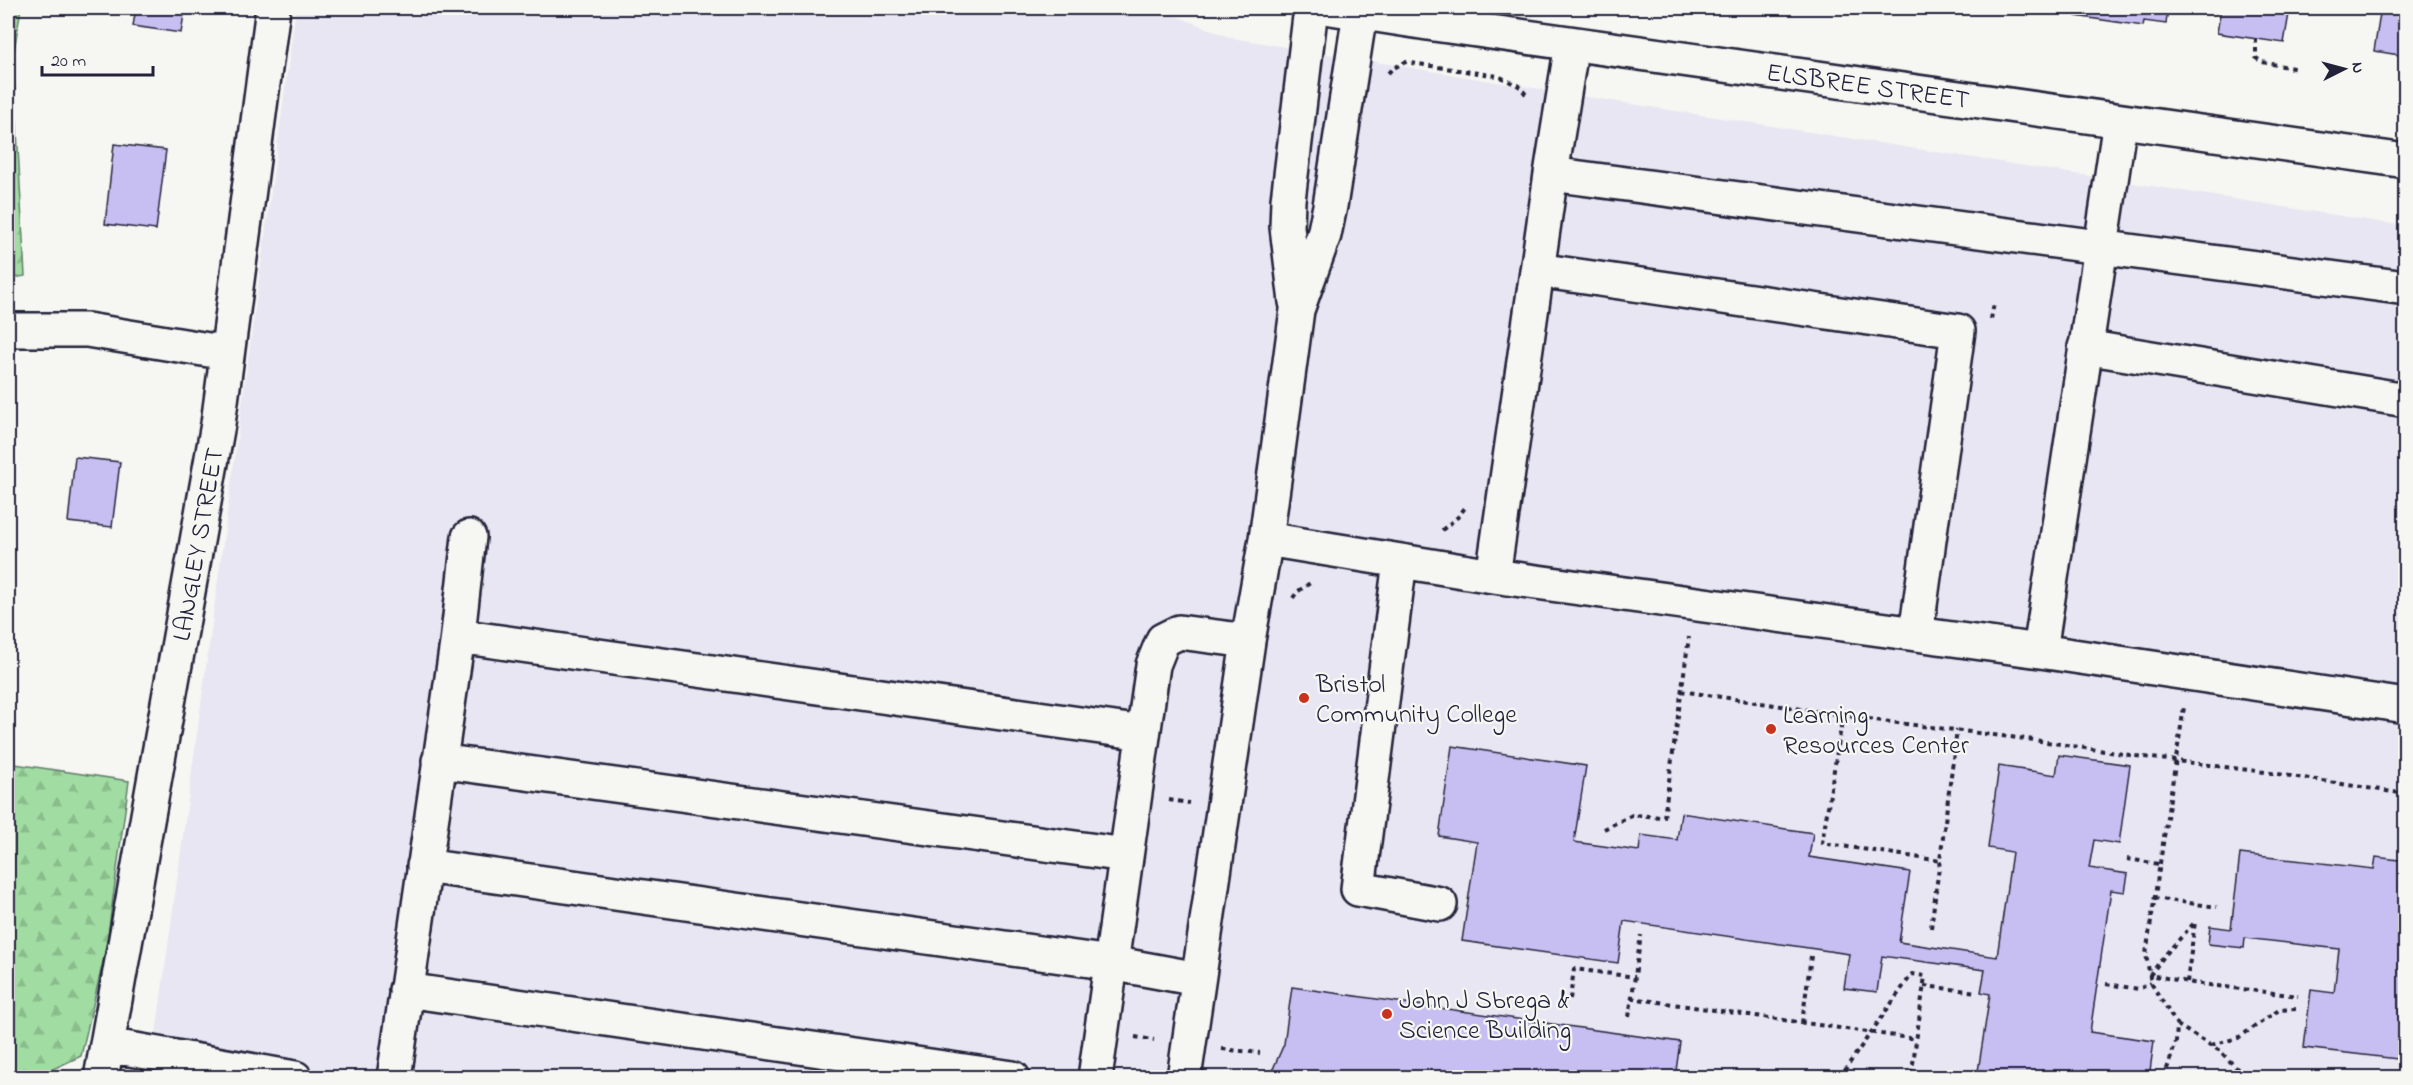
<svg xmlns="http://www.w3.org/2000/svg" width="2413" height="1085" viewBox="0 0 2413 1085" font-family="'Indie Flower',sans-serif">
	<style>
		.built { fill: #e8e6f2 }
		.forest { fill: url(#forest-firs); stroke: #627f6e; stroke-width: 1.5 }
		.building { fill: #c7bff1; stroke: #22223b; stroke-width: 1.5 }
		.lines { fill: none; stroke-linecap: round; stroke-linejoin: round }
		.minor-casing { stroke: #22223b; stroke-width: 38 }
		.path { stroke: #22223b; stroke-width: 4; stroke-dasharray: 4.5 4.5; stroke-linecap: butt }
		.minor { stroke: #f6f6f2; stroke-width: 33 }
		.poi-dot { fill: #c8321e; stroke: #f6f6f2; stroke-width: 2 }
		.labels { text-anchor: middle; stroke-width: 4.5; stroke-linejoin: round; paint-order: stroke }
		.street-label { font-size: 26px; fill: #22223b; stroke: #f6f6f2 }
		.poi-label { font-size: 26px; fill: #22223b; stroke: #f6f6f2; text-anchor: start }
	</style>
	<defs>
		<pattern id="forest-firs" width="22" height="20" patternUnits="userSpaceOnUse" patternTransform="scale(1.5)"><rect width="22" height="20" fill="#a1dca2"/><path d="M5 1l3.5 6h-7zM16 11l3.5 6h-7z" fill="#8abc8c"/></pattern>
	</defs>
	<rect width="100%" height="100%" fill="#f6f6f2"/>
	<filter id="ink" filterUnits="userSpaceOnUse"><feTurbulence type="fractalNoise" baseFrequency=".0167" numOctaves="2"/><feDisplacementMap in="SourceGraphic" scale="12" xChannelSelector="R" yChannelSelector="G"/><feConvolveMatrix kernelMatrix="1 2 1 2 8 2 1 2 1" color-interpolation-filters="sRGB"/></filter>
	<g filter="url(#ink)">
		<!-- built -->
		<path class="built" d="M296 8H1156L1232 38 1612 101 2405 226V1077L150 1078Z"/>
		<!-- forest -->
		<path class="forest" d="M8 8H21L13 57 25 276 8 279Z
			M8 763 129 781 106 949 81 1056 36 1077H8Z"/>
		<!-- building -->
		<path class="building" d="M136 8H185L181 33 133 26Z
			M2077 8H2168L2166 24 2144 21 2143 26 2076 16Z
			M2221 8H2290L2284 43 2217 33Z
			M2381 8H2406V56L2374 51Z
			M114 144 166 150 156 230 105 224Z
			M75 457 120 462 112 527 68 522Z
			M1452 746 1586 766 1574 842 1639 851 1641 835 1677 840 1681 813 1813 833 1809 857 1910 872 1899 942 1997 957 2012 852 1988 848 1999 766 2056 775 2059 755 2130 765 2119 844 2094 840 2089 868 2128 874 2125 892 2111 890 2090 1032 2154 1041 2149 1078H1977L1990 994 1981 992 1985 970 1882 956 1877 992 1844 988 1849 954 1624 921 1618 963 1462 941 1477 842 1439 836Z
			M2240 854 2374 869 2376 857 2406 861V1060L2304 1048 2311 990 2334 993 2339 949 2245 938 2244 948 2208 944 2210 926 2231 929Z
			M1292 987 1680 1042 1675 1078H1269L1284 1044Z"/>
		<g class="lines">
			<!-- minor casing -->
			<g class="minor-casing">
				<path id="minor" d="M1331 8 1434 24 2406 161
					M1551 174 2406 288
					M1537 270 1958 331 1916 634
					M1296 302 1287 227 1288 200 1311 8
					M8 330H87L227 353
					M2085 347 2406 400
					M1266 539 1493 576 2040 651 2406 706
					M1400 561 1358 889 1440 904
					M1493 576 1551 174 1572 44
					M457 643 469 537
					M2040 651 2120 121
					M439 761 1126 855
					M424 866 1111 963 1198 979
					M406 990 1013 1078
					M107 1045 295 1078
					M101 1078 218 424 273 8
					M394 1078 457 643 472 638 1143 733
					M1095 1078 1153 665 1163 640 1179 632 1248 641
					M1184 1078 1248 641 1266 539 1297 310 1324 235 1330 206 1360 13"/>
			</g>
			<!-- path -->
			<path class="path" d="M2256 39V58L2262 62 2298 69
				M1388 73 1392 69 1405 62 1498 76 1519 86 1528 97
				M1991 319 1994 303
				M1442 530 1459 516 1466 506
				M1293 598 1297 592 1310 583
				M1681 691 1882 721 2034 740 2136 756 2265 772 2406 794
				M1843 715 1822 843 1941 861
				M1169 800 1189 803
				M1604 829 1632 815 1664 817 1689 637
				M2127 859 2159 864
				M2154 898 2217 907
				M1931 928 1957 730
				M2187 982 2195 922 2165 955 2150 975 2193 983 2298 996
				M2106 984 2139 989 2151 983
				M1924 986 1977 992
				M1631 998 1916 1039
				M1570 999 1574 969 1635 977
				M1629 1017 1641 935
				M1802 1023 1811 956
				M2177 1025 2220 1051 2246 1078
				M1135 1037 1154 1040
				M2211 1045 2238 1038 2279 1010 2297 1009
				M1222 1049 1260 1053
				M1839 1078 1912 974 1925 976 1911 1078
				M2164 1078 2176 1042 2177 1025 2151 983 2146 954 2184 707"/>
			<!-- minor -->
			<use href="#minor" class="minor"/>
		</g>
	</g>
	<!-- markers -->
	<g class="poi-dot">
		<circle cx="1304" cy="698" r="6"/>
		<circle cx="1771" cy="729" r="6"/>
		<circle cx="1387" cy="1014" r="6"/>
	</g>
	<g class="labels">
		<!-- street labels -->
		<g class="street-label">
			<text transform="translate(1868 85) rotate(8)" y="9">ELSBREE STREET</text>
			<text transform="translate(197 544) rotate(-80)" y="9">LANGLEY STREET</text>
		</g>
		<!-- poi labels -->
		<g class="poi-label">
			<text x="1316" y="692">Bristol<tspan x="1316" dy="30">Community College</tspan></text>
			<text x="1783" y="723">Learning<tspan x="1783" dy="30">Resources Center</tspan></text>
			<text x="1399" y="1008">John J Sbrega &amp;<tspan x="1399" dy="30">Science Building</tspan></text>
		</g>
	</g>
	<!-- margin -->
	<rect width="2413" height="1085" fill="none" stroke="#f6f6f2" stroke-width="30"/>
	<rect x="15" y="15" width="2383" height="1055" fill="none" stroke="#22223b" stroke-width="2" filter="url(#ink)"/>
	<!-- north arrow -->
	<g transform="translate(2344 69) rotate(84)" stroke="#f6f6f2" stroke-width="4.5" paint-order="stroke">
	<path d="M0-4.5L10 22L0 15L-10 22Z" fill="#22223b"/>
	<text y="-9" font-size="16" font-weight="bold" text-anchor="middle" fill="#22223b">N</text>
	</g>
	<!-- scale -->
	<path d="M42 66v9h111v-9" fill="none" stroke="#22223b" stroke-width="3"/>
	<text x="51" y="66" font-size="18" fill="#22223b" stroke="#f6f6f2" stroke-width="4.5" paint-order="stroke">20 m</text>
</svg>
